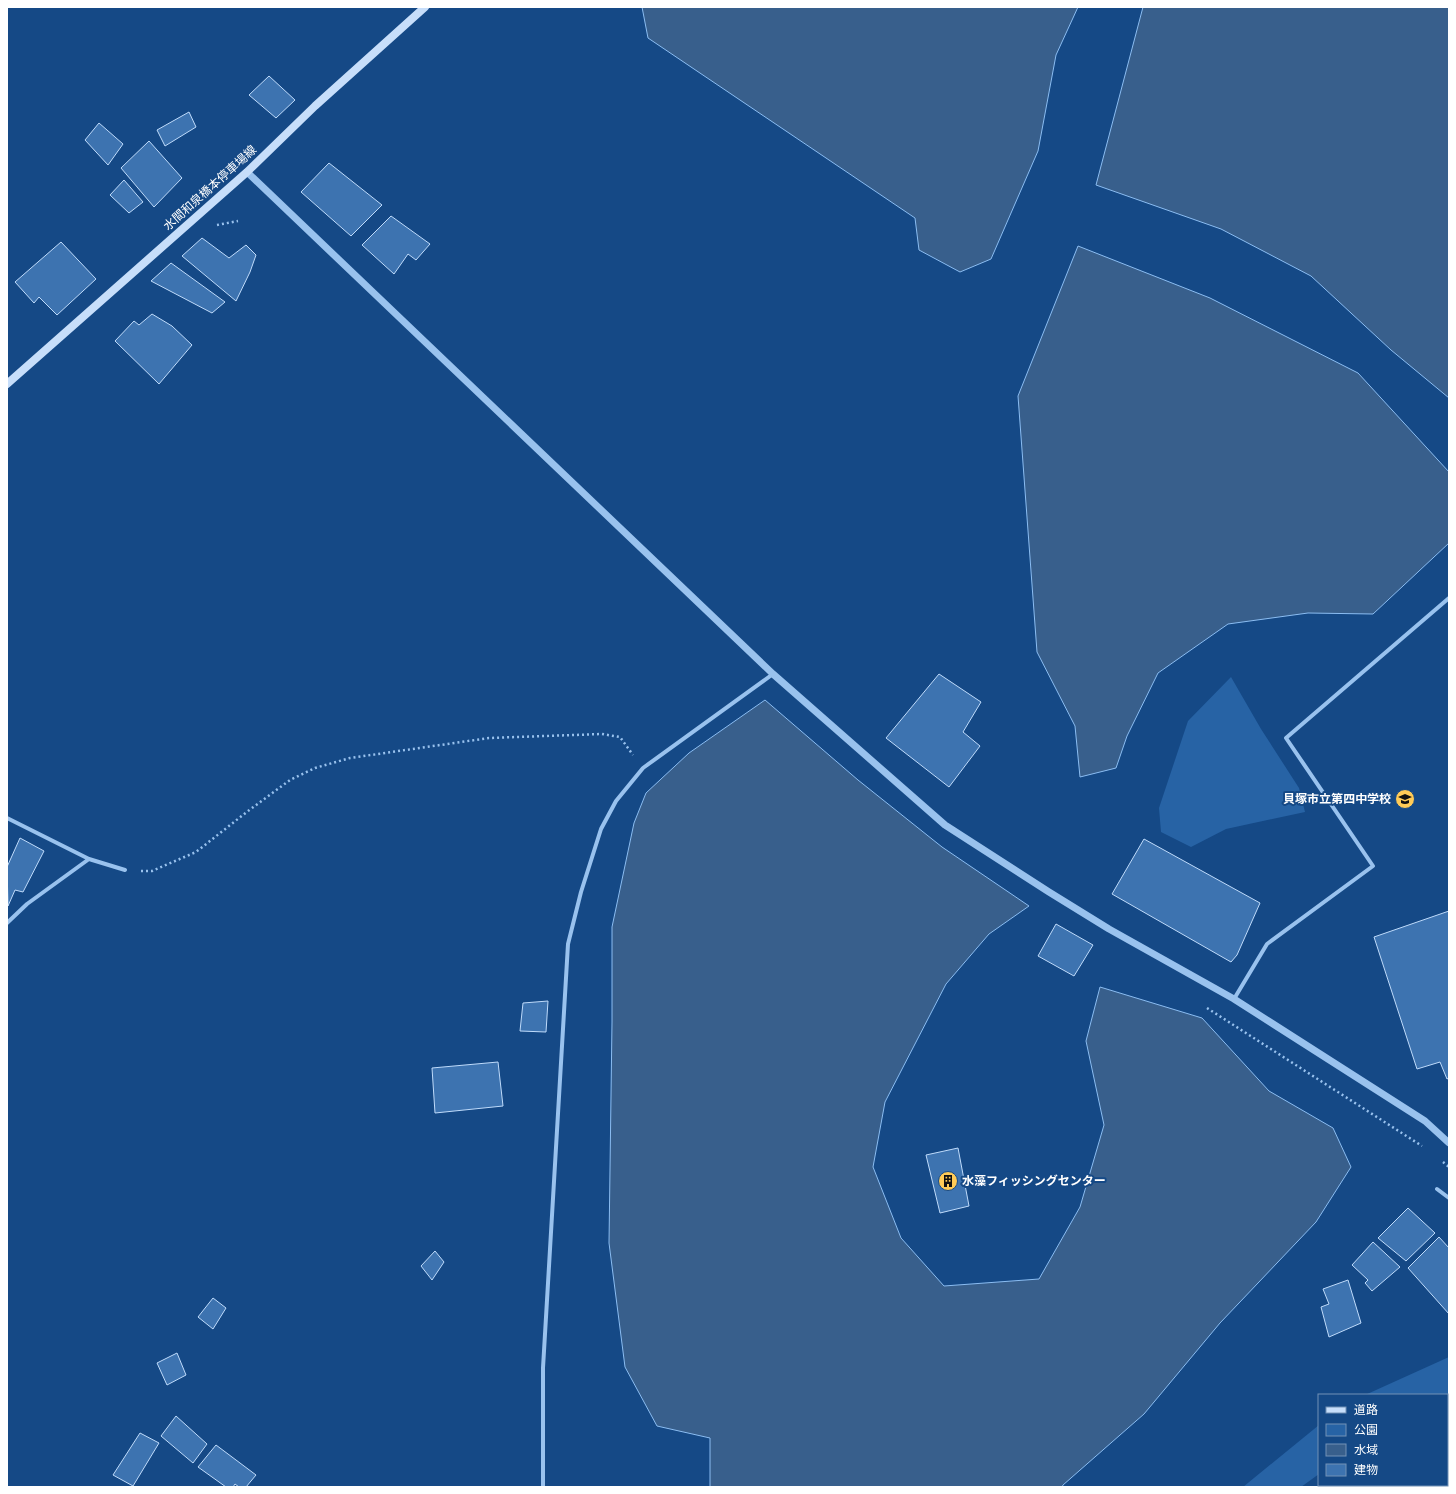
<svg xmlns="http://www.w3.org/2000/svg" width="1456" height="1494" viewBox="0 0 1456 1494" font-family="Ubuntu,'Noto Sans JP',sans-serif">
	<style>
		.green { fill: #2763a5 }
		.water { fill: #385f8c; stroke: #8bbdf2 }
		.building { fill: #3d73b0; stroke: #bfdbfb }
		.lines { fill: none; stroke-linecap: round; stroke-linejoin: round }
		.path { stroke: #99c2ee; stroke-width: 2.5; stroke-dasharray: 2 3; stroke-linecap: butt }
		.minor { stroke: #99c2ee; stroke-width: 4 }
		.tertiary { stroke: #99c2ee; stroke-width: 7 }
		.secondary { stroke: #c7defa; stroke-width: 8 }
		.labels { text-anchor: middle; stroke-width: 4; stroke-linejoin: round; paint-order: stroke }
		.street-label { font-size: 12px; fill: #fff; stroke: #154986 }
		.poi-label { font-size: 12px; font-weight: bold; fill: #fff; stroke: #154986; text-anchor: end }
	</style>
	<rect width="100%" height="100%" fill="#154986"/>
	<!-- green -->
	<path class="green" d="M1231 677 1261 729 1299 788 1305 812 1226 829 1191 847 1161 832 1159 808 1188 721Z
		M1449 1357V1420L1447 1421V1395H1365Z
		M1319 1425V1474L1301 1487H1243Z"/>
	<!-- water -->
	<path class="water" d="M642 7H1078L1056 55 1038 151 991 259 960 272 919 250 915 218 648 38Z
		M1143 7H1449V398L1391 350 1311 276 1221 229 1096 185Z
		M1078 246 1210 298 1358 373 1449 472V543L1373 614 1308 613 1228 624 1158 673 1127 736 1116 768 1080 777 1075 726 1037 652 1018 396Z
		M765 700 858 780 942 847 1029 906 989 934 946 984 885 1102 873 1167 901 1238 944 1286 1039 1279 1080 1207 1104 1125 1086 1041 1100 987 1202 1018 1269 1091 1333 1128 1351 1167 1316 1222 1220 1323 1144 1414 1063 1485 1062 1487H710V1438L657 1426 625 1367 609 1243 612 1022V927L634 823 646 793 689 753Z
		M1447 1465H1449V1487H1349L1353 1485H1447Z"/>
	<!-- building -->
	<path class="building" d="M269 76 295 100 276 118 249 95Z
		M189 112 196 127 165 146 157 130Z
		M99 123 123 144 108 165 85 140Z
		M149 141 182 178 154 207 121 168Z
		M329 163 382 205 351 236 301 192Z
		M124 180 143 202 129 213 110 195Z
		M391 216 430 244 416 260 408 254 394 274 362 245Z
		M202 238 229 258 246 245 256 255 250 272 236 301 182 256Z
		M61 242 96 279 57 315 39 297 34 303 15 282Z
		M171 263 225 302 212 313 151 281Z
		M152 314 172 326 192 345 159 384 115 341 134 321 139 325Z
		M939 674 981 702 963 732 980 746 949 787 886 738Z
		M20 838 44 851 23 892 15 890 8 906 7 867Z
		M1144 839 1260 903 1237 955 1231 962 1112 894Z
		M1449 911V1078L1447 1079 1440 1062 1417 1069 1374 937Z
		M1056 924 1093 945 1074 976 1038 956Z
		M548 1001 546 1032 520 1031 523 1003Z
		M498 1062 503 1106 435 1113 432 1068Z
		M958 1148 969 1206 940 1213 926 1155Z
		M1408 1208 1435 1233 1406 1261 1378 1238Z
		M1439 1237 1449 1248V1314L1408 1268Z
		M1373 1242 1400 1267 1372 1291 1365 1283 1368 1280 1352 1265Z
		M435 1251 444 1262 432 1280 421 1266Z
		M1348 1280 1361 1323 1329 1337 1321 1307 1329 1304 1323 1289Z
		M213 1298 226 1308 213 1329 198 1317Z
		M177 1353 186 1375 167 1385 157 1363Z
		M176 1416 207 1444 193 1463 161 1436Z
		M140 1433 159 1443 133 1486 113 1475Z
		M216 1445 256 1475 246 1487H239L235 1484 233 1487H226L198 1467Z"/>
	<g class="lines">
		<!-- path -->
		<path class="path" d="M217 225 238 221
			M141 871H152L196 852 248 811 290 780 315 768 350 758 489 738 602 734 620 737 633 755
			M1207 1008 1422 1146
			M1443 1162 1449 1167"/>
		<!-- minor -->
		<path class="minor" d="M7 818 89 859 125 870
			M7 923 27 904 89 859
			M1234 999 1267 944 1373 866 1286 738 1449 598
			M1437 1189 1449 1198
			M543 1487V1368L568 944 581 892 601 829 616 801 643 768 773 674"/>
		<!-- tertiary -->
		<path class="tertiary" d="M247 172 773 674 945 825 1049 892 1109 929 1234 999 1425 1121 1449 1143"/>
		<!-- secondary -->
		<path class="secondary" d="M7 384 247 172 315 106 425 7"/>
	</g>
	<!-- icons -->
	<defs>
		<g id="university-disc" transform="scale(1)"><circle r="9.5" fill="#ffcb57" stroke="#154986"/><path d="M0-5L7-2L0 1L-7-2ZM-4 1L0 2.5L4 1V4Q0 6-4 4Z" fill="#111"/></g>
		<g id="building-disc" transform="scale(1)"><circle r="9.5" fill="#ffcb57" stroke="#154986"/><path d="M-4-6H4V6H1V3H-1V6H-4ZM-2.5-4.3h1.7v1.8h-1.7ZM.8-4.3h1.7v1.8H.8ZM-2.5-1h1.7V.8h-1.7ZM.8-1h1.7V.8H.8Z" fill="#111"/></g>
	</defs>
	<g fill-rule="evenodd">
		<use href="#university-disc" x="1405" y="799"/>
		<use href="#building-disc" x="948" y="1181"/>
	</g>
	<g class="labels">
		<!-- street labels -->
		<g class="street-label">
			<text transform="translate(210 188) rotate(-42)" y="4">水間和泉橋本停車場線</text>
		</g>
		<!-- poi labels -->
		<g class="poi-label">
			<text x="1391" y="803">貝塚市立第四中学校</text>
			<text x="962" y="1185" text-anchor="start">水藻フィッシングセンター</text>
		</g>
	</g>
	<!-- border -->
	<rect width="1456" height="1494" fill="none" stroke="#ffffff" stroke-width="16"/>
	<!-- legend -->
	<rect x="1318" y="1394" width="130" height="92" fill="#154986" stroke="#7392b6"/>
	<rect x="1326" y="1407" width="20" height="6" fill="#c7defa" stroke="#7392b6"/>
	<text x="1354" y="1414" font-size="12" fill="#ffffff">道路</text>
	<rect x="1326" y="1424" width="20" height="12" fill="#2763a5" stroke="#7392b6"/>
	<text x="1354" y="1434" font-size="12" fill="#ffffff">公園</text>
	<rect x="1326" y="1444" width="20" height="12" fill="#385f8c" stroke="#7392b6"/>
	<text x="1354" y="1454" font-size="12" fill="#ffffff">水域</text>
	<rect x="1326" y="1464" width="20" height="12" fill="#3d73b0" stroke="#7392b6"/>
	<text x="1354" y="1474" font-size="12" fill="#ffffff">建物</text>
</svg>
